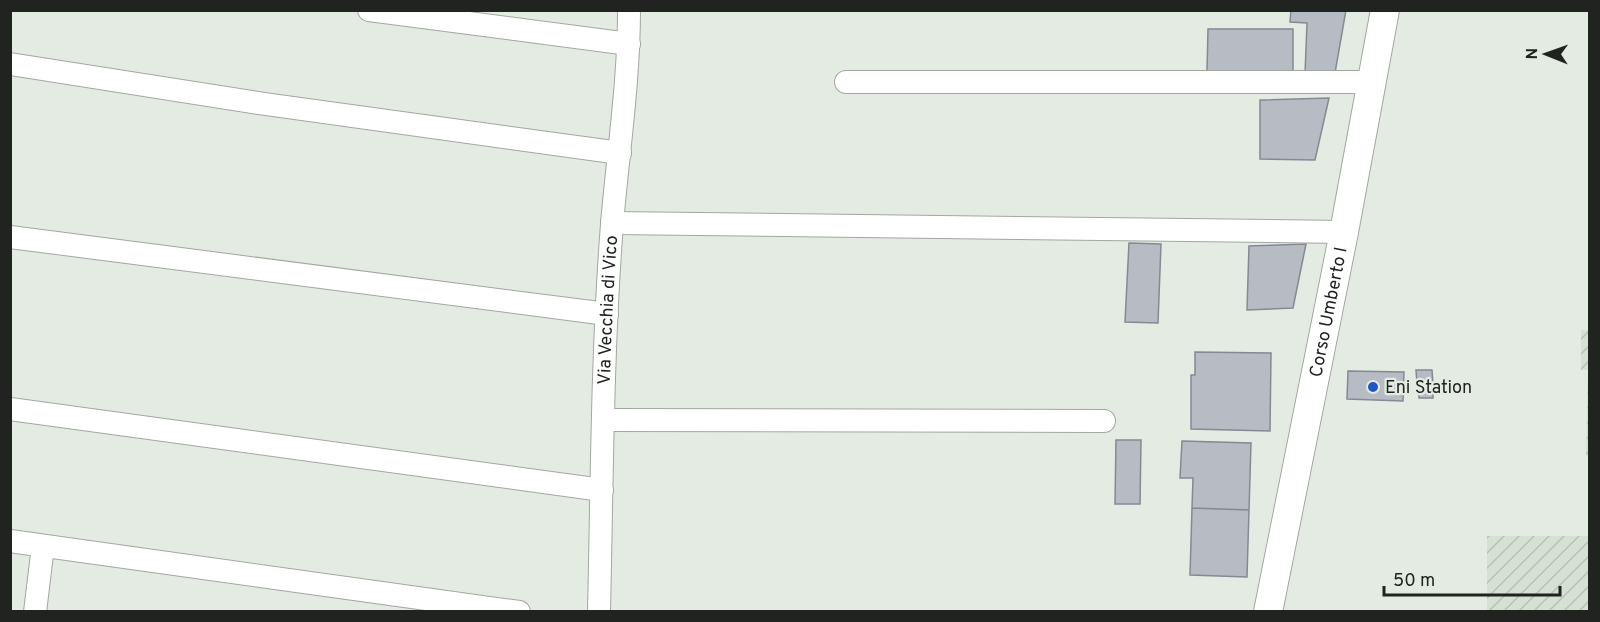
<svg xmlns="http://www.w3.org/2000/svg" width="1600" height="622" viewBox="0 0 1600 622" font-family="Overpass,sans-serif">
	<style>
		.industrial { fill: url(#industrial-furrows) }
		.building { fill: #b7bbc4; stroke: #858991; stroke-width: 1.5 }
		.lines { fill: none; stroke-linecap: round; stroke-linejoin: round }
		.minor-casing { stroke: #a1a8a0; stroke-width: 24 }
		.tertiary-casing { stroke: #a1a8a0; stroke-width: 30 }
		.minor { stroke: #fff; stroke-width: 22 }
		.tertiary { stroke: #fff; stroke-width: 28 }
		.poi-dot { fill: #2456c3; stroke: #e4ebe3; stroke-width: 2 }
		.labels { text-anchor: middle; stroke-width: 4.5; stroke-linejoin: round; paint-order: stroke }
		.street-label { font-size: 18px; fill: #212320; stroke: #e4ebe3 }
		.poi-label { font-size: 18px; fill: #212320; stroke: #e4ebe3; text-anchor: start }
	</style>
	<defs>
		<pattern id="industrial-furrows" width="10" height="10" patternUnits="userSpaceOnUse" patternTransform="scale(1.5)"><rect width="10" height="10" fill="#d5e1d3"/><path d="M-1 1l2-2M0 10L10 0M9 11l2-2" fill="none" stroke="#b7c1b5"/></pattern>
	</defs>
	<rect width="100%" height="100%" fill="#e4ebe3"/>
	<!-- industrial -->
	<path class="industrial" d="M1581 330H1589V456H1586L1588 370H1581Z
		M1487 536H1589V611H1487Z"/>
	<!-- building -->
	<path class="building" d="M1291 10H1346L1335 73 1305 74 1307 23 1290 22Z
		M1208 29H1293V72L1207 71Z
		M1329 98 1315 160 1260 159V100Z
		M1129 243 1161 244 1158 323 1125 322Z
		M1306 244 1293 308 1247 310 1249 246Z
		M1195 352 1271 353 1270 431 1191 429V375H1195Z
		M1416 370H1432L1433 384H1417Z
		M1348 371 1404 372 1403 401 1347 399Z
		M1419 384H1433V398H1419Z
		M1116 440H1141L1140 504H1115Z
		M1182 441 1251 443 1249 510 1192 508 1193 478H1180Z
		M1192 508 1249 510 1247 577 1190 575Z"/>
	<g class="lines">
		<!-- minor casing -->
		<g class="minor-casing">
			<g id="minor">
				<path d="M369 10 629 44"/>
				<path d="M10 64 265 104 620 153"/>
				<path d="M846 82H1371"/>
				<path d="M612 223 1344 232"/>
				<path d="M10 237 607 314"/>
				<path d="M10 409 602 490"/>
				<path d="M604 420 1104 421"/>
				<path d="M10 541 519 612"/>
				<path d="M35 612 43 546"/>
				<path id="s1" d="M599 612C602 483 602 353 612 224 618 153 629 82 629 10"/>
			</g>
		</g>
		<!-- tertiary casing -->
		<g class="tertiary-casing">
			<g id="tertiary">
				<path id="s2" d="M1268 612 1344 232 1385 10"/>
			</g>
		</g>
		<!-- minor -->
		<use href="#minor" class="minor"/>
		<!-- tertiary -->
		<use href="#tertiary" class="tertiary"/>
	</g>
	<!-- markers -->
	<circle class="poi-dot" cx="1373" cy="387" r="6"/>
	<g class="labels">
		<!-- street labels -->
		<g class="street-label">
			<text dy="6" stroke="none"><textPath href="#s1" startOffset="302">Via Vecchia di Vico</textPath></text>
			<text dy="6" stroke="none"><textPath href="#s2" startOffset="306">Corso Umberto I</textPath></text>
		</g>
		<!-- poi labels -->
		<g class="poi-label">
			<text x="1385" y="393">Eni Station</text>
		</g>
	</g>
	<!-- border -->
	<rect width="1600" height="622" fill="none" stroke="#212320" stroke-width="24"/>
	<!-- north arrow -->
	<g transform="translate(1546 54) rotate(271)" stroke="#e4ebe3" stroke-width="4.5" paint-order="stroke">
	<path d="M0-4.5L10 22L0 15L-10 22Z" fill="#212320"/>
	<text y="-9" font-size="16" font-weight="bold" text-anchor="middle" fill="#212320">N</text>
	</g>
	<!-- scale -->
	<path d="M1384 586v9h176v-9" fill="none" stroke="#212320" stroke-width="3"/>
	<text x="1393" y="586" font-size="18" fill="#212320" stroke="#e4ebe3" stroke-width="4.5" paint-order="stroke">50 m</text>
</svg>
